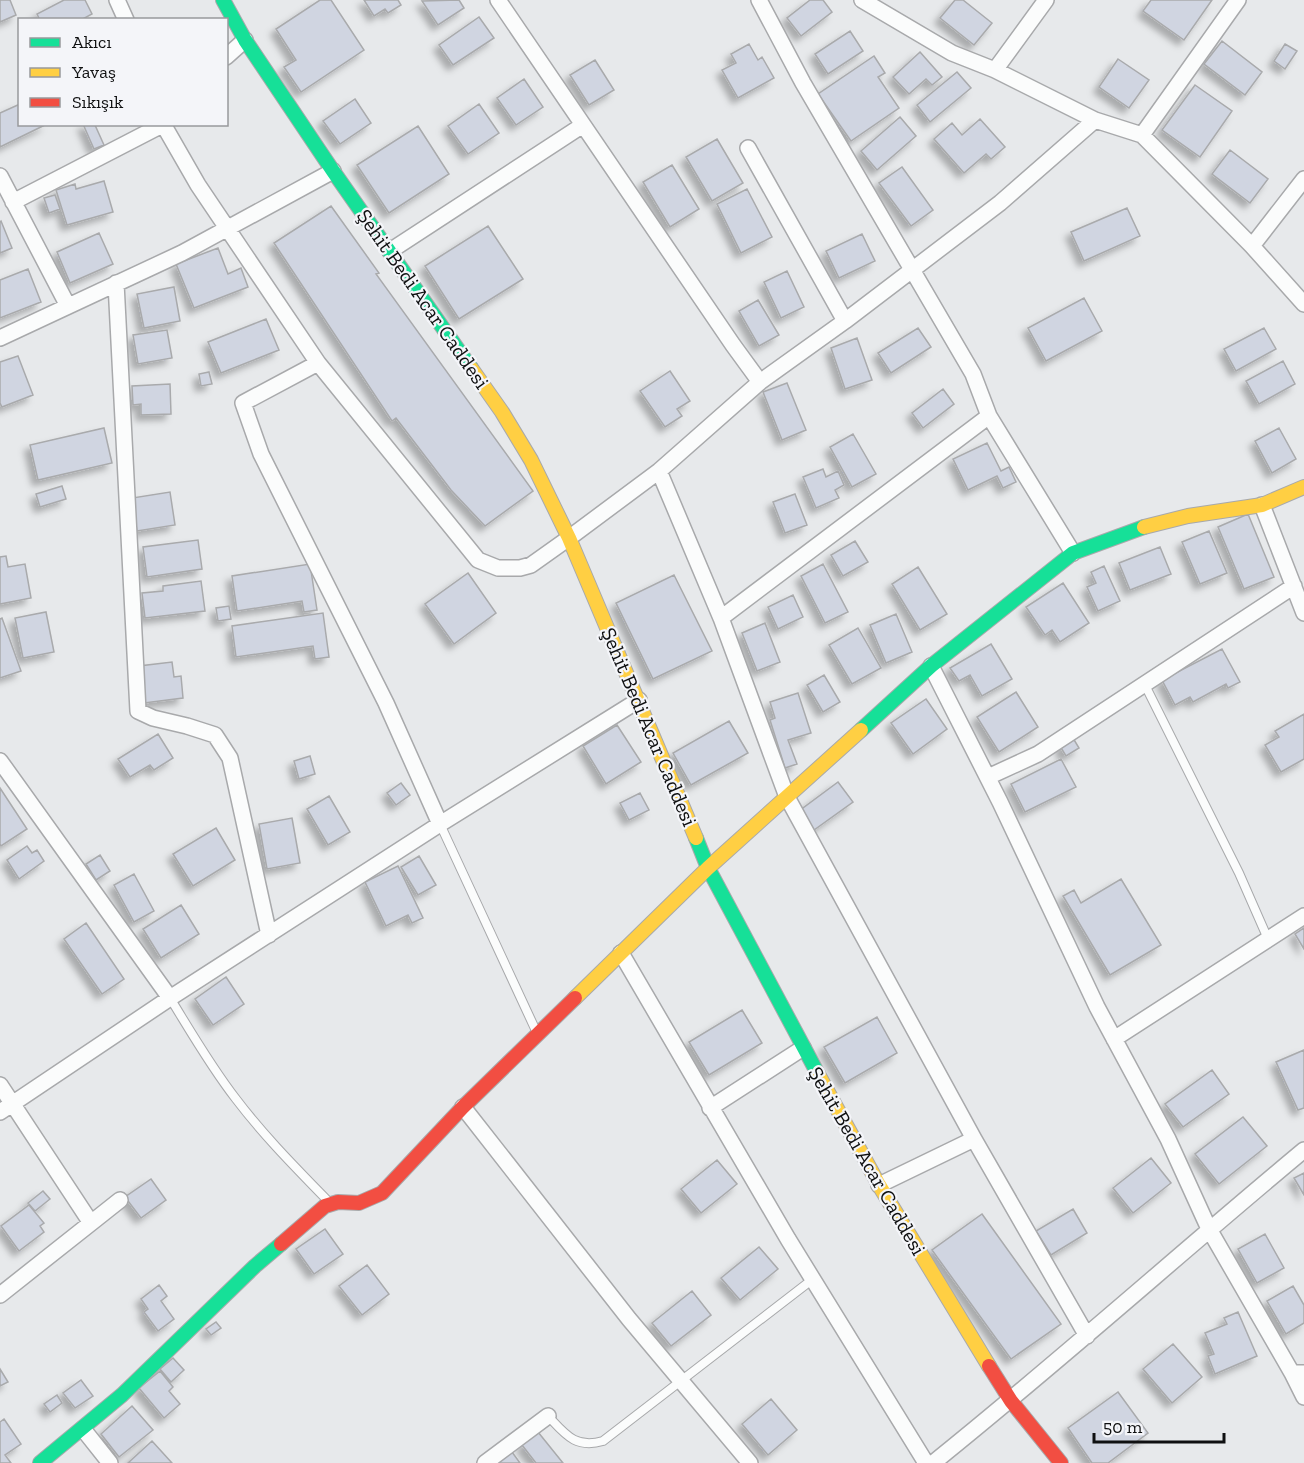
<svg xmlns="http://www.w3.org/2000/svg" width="1304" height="1463" viewBox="0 0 1304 1463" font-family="'Zilla Slab',serif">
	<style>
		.building { fill: #d0d5e1; stroke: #a9aaac; stroke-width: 1.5; filter: url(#shadow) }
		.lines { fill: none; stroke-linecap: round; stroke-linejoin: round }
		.lane-casing { stroke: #a8a9ab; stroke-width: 10 }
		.street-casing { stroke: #a8a9ab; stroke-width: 18 }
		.fast-casing { stroke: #a8a9ab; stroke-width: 16 }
		.slow-casing { stroke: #a8a9ab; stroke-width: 16 }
		.jam-casing { stroke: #a8a9ab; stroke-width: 16 }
		.lane { stroke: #fbfcfc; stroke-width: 8 }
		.street { stroke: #fbfcfc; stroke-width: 15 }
		.fast { stroke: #16e098; stroke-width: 14 }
		.slow { stroke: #ffcf43; stroke-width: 14 }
		.jam { stroke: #f24e42; stroke-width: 14 }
		.labels { text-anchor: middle; stroke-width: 4.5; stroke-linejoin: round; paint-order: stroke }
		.street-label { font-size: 21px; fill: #0f1011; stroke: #f4f5f9 }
	</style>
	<defs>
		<filter id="shadow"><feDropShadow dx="-5.5" dy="5.5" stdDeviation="3" flood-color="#0004"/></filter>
	</defs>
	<rect width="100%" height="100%" fill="#e7e9eb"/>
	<!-- building -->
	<path class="building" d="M0 0H10L16 15 0 22Z
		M64 0H85L92 14 81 20H40L37 14Z
		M320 0H331L364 50 301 92 284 67 296 60 276 29Z
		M364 0H398L401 5 388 13 385 9 374 16Z
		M459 0 464 8 438 25 422 1Z
		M810 0H823L832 12 801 36 787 18Z
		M955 0H963L992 23 974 45 940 18Z
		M1151 0H1212L1184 40 1143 11Z
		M479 17 494 38 453 65 439 45Z
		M850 31 863 51 828 74 815 54Z
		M1222 41 1262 72 1245 95 1204 64Z
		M749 44 758 60 762 57 774 78 738 98 722 70 736 63 731 54Z
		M1285 44 1297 51 1285 69 1274 61Z
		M920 52 942 77 932 85 926 79 909 94 893 77Z
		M874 56 885 73 878 77 899 108 851 141 818 94Z
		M1118 59 1149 80 1129 108 1099 87Z
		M595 60 614 90 589 105 570 75Z
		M957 72 971 88 930 122 917 105Z
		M524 79 543 107 516 125 497 98Z
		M1195 85 1232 111 1200 157 1162 130Z
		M355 99 371 123 340 144 323 121Z
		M20 104V124H47L0 147V113Z
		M479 104 499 133 468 154 448 126Z
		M900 117 916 136 877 170 861 151Z
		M980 119 1005 147 991 159 986 154 964 173 934 139 952 123 962 135Z
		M83 124H97L95 125 104 145 94 149Z
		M418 126 449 174 389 213 357 165Z
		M717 139 743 183 712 201 686 157Z
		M1230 150 1268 179 1250 203 1212 174Z
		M672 165 699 209 670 227 643 182Z
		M902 167 933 210 911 226 879 183Z
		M104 181 113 212 67 225 56 190 75 184 76 189Z
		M747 189 772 237 741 253 717 204Z
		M55 195 60 209 49 213 44 198Z
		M331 206 379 273 376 274 533 491 485 526 451 490 396 418 392 421 274 243Z
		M1127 208 1140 236 1084 261 1071 232Z
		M1 221 12 248 0 253V222Z
		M488 226 523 279 459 319 425 266Z
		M99 233 113 264 70 283 57 252Z
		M862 234 875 261 839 278 826 251Z
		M218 248 228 274 241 268 248 287 194 308 176 264Z
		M28 269 41 302 0 318V280Z
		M787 271 804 307 781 318 764 282Z
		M174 287 180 321 144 328 137 294Z
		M1084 298 1102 331 1046 361 1028 328Z
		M758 300 779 335 759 346 739 311Z
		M266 319 279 350 221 373 208 342Z
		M918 328 931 347 891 373 878 353Z
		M1264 328 1276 349 1236 371 1224 349Z
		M167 330 172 358 138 364 133 335Z
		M857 338 872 380 845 389 831 348Z
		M18 356 33 395 2 407 0 403V362Z
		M1283 361 1295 384 1259 404 1246 381Z
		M670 371 690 401 677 409 682 416 665 427 640 391Z
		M209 372 212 384 201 386 199 374Z
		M787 383 806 430 782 440 763 392Z
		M170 384 171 414 141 415V404L133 405 132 386Z
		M943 389 954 404 923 428 912 413Z
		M104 428 112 463 38 480 30 445Z
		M1279 428 1296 459 1272 473 1255 441Z
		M853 434 876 474 852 487 830 447Z
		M987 443 1001 471 1009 467 1016 482 1003 488 997 476 968 490 953 459Z
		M823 469 826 477 838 471 844 485 835 490 839 498 816 508 803 477Z
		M62 486 66 499 40 507 36 494Z
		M170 492 175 525 137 531 132 498Z
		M795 494 807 525 785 533 773 502Z
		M1248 514 1274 577 1244 589 1218 527Z
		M1209 531 1227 573 1200 584 1182 542Z
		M198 540 202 569 147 577 143 547Z
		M855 541 868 562 843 576 831 555Z
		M1160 547 1171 574 1130 590 1119 563Z
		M6 556 8 567 25 564 31 598 0 604V557Z
		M310 564 317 610 304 612 302 601 237 611 232 576Z
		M823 564 848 612 825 623 801 576Z
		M1104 566 1120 601 1098 611 1087 587 1096 583 1091 572Z
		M918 567 947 614 920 630 892 584Z
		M468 573 496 613 454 644 425 604Z
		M674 575 712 651 653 679 616 603Z
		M201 581 205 611 145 618 142 593 163 591V586Z
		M1063 583 1089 623 1060 642 1052 630 1045 635 1026 607Z
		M793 595 803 617 778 629 768 607Z
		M229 606 231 619 218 621 216 608Z
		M46 612 54 652 23 658 15 618Z
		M323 613 329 657 315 659 313 646 236 657 232 626Z
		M896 614 912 652 886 663 870 625Z
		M2 618 21 671 0 678V619Z
		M765 623 780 662 757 671 742 633Z
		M858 628 881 668 852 684 829 645Z
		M991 644 1012 679 982 696 970 675 959 681 950 668Z
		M1222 649 1240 682 1228 688 1226 684 1193 702 1190 697 1175 705 1162 680Z
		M172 662 174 677 181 676 183 698 144 703 139 666Z
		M824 675 840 702 823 712 807 685Z
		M1016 692 1038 727 999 752 977 717Z
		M798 693 811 733 788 740 797 764 785 768 770 720 775 718 770 702Z
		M926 699 947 729 913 754 891 723Z
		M1304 714V759L1281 772 1265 745 1279 737 1275 731Z
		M729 721 748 753 691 785 673 753Z
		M617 725 641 762 606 784 583 746Z
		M158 734 173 758 154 770 150 765 130 777 118 759Z
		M1073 738 1079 748 1066 756 1060 746Z
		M310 756 315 774 299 779 294 761Z
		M1061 759 1076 787 1025 812 1011 784Z
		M838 782 853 802 814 830 799 811Z
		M401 783 410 795 396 805 387 793Z
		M0 788 27 829 1 846 0 844Z
		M640 793 649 810 629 820 620 803Z
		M329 796 350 832 328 845 307 809Z
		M292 818 300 863 267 869 259 824Z
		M216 828 235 860 193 886 173 854Z
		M27 846 32 853 37 850 44 861 19 879 7 860Z
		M100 855 110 871 96 880 86 864Z
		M419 856 436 885 418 895 401 867Z
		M398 866 423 918 412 923 408 915 386 926 365 882Z
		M134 874 154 911 134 922 114 885Z
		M1121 879 1161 945 1110 975 1063 896 1074 890 1081 903Z
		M181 905 199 934 161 958 143 929Z
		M86 923 124 979 102 994 64 939Z
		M1304 928V949L1295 934Z
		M226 977 244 1004 213 1025 195 999Z
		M742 1010 762 1043 709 1075 689 1042Z
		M877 1017 897 1053 845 1083 824 1047Z
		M1304 1050V1108L1298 1110 1276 1062Z
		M1212 1070 1229 1094 1183 1127 1165 1104Z
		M1243 1117 1267 1146 1219 1184 1195 1154Z
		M1151 1158 1171 1183 1133 1213 1113 1188Z
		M717 1160 737 1184 701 1213 681 1189Z
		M1304 1173V1195L1294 1178Z
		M151 1179 166 1200 141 1218 125 1197Z
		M43 1191 50 1199 35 1211 28 1203Z
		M29 1205 44 1223 40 1226 44 1232 19 1251 1 1226Z
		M1073 1209 1087 1233 1051 1255 1036 1231Z
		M982 1214 1061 1324 1011 1359 932 1250Z
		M325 1229 343 1254 314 1274 296 1249Z
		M1265 1234 1284 1268 1257 1283 1238 1249Z
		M759 1247 778 1269 740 1300 721 1278Z
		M367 1265 389 1294 362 1315 339 1286Z
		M159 1285 167 1296 161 1301 174 1319 158 1331 144 1312 148 1309 141 1299Z
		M1293 1286 1304 1305V1323L1286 1334 1267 1301Z
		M692 1291 711 1315 671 1346 652 1323Z
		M1238 1312 1257 1356 1215 1374 1208 1356 1214 1354 1205 1333 1227 1324 1224 1318Z
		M216 1322 221 1328 211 1335 206 1329Z
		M1173 1344 1202 1377 1172 1403 1143 1369Z
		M173 1358 184 1370 171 1382 160 1369Z
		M0 1369 8 1382 0 1386Z
		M160 1371 173 1387 169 1391 180 1404 164 1418 139 1388Z
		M81 1380 93 1396 75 1408 63 1393Z
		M1118 1392 1148 1433 1108 1463H1092L1068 1428Z
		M57 1395 62 1403 50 1412 44 1404Z
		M771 1399 797 1430 768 1455 742 1424Z
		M132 1406 153 1430 119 1457 101 1434Z
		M4 1419 21 1444 5 1455 11 1463H0V1422Z
		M538 1432 563 1463H536L522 1445Z
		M152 1441 172 1463H128Z
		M512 1452 520 1463H498Z"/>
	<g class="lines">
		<!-- lane casing -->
		<g class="lane-casing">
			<path id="lane" d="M1144 683 1239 873 1268 939
				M440 824 537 1033
				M170 998C191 1032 211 1067 236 1099 264 1136 297 1169 329 1202
				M548 1416C565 1434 575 1449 603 1441L813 1279"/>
		</g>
		<!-- street casing -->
		<g class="street-casing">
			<path id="street" d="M117 0 126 20
				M498 0 733 345 760 382
				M862 0 952 53 995 70 1095 120 1142 135 1252 246 1304 304
				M226 57 245 40
				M995 70 1046 0
				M163 124 198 185 318 363 478 560 498 568H520L531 565 569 538 659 471 760 382 845 321 1000 203 1095 120
				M1142 135 1238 0
				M748 148 845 321
				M0 176 68 306
				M13 202 164 124
				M1252 246 1304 179
				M390 251 583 125
				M116 283 138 711 153 718 187 726 215 735 230 758 269 935
				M0 338 182 253 333 171
				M318 363 243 403 261 454 386 703 440 824
				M989 416 1073 553
				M659 471 721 618 787 797 974 1139 1087 1336
				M1262 505 1304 613
				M721 618 989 416 973 374 803 83 759 0
				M931 666 1000 802 1097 1007 1168 1139 1209 1229 1292 1373H1304
				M0 761 170 998
				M988 777 1038 754 1294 586
				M621 953 788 1239 926 1463
				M1114 1039 1304 916
				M0 1085 91 1223 0 1295
				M463 1107 629 1319 750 1463
				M710 1108 803 1048
				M0 1112 170 998 440 824 639 700
				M879 1185 974 1139
				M91 1223 120 1200
				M1292 1373 1304 1397
				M83 1429 110 1463
				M485 1463 548 1416
				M933 1463C1059 1362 1179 1254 1304 1150"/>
		</g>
		<!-- fast casing -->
		<g class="fast-casing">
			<path id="fast" d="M223 0 245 40 333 171 471 368
				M861 730 931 666 1073 553 1144 527
				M696 838 708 868 818 1074
				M40 1463 122 1395 255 1266 281 1244"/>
		</g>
		<!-- slow casing -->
		<g class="slow-casing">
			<path id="slow" d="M471 368 502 412 531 460 569 538 696 838
				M1144 527 1188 516 1262 505 1304 487
				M575 998 708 868 861 730
				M818 1074 879 1185 989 1366"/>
		</g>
		<!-- jam casing -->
		<g class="jam-casing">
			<path id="jam" d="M281 1244 325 1206 338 1202 359 1203 382 1193 463 1107 575 998
				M989 1366 1011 1401 1061 1463"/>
		</g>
		<!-- lane -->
		<use href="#lane" class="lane"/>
		<!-- street -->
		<use href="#street" class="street"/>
		<!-- fast -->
		<use href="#fast" class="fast"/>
		<!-- slow -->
		<use href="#slow" class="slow"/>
		<!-- jam -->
		<use href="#jam" class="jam"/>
	</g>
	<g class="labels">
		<!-- street labels -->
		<g class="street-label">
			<text transform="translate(423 299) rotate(55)" y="7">Şehit Bedi Acar Caddesi</text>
			<text transform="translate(649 727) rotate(67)" y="7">Şehit Bedi Acar Caddesi</text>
			<text transform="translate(867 1161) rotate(60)" y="7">Şehit Bedi Acar Caddesi</text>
		</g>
	</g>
	<!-- legend -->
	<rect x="18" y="18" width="210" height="108" fill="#f4f5f9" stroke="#98999c" stroke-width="1.5"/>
	<rect x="30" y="38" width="30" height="9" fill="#16e098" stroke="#98999c" stroke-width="1.5"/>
	<text x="72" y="48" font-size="18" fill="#0f1011">Akıcı</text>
	<rect x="30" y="68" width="30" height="9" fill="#ffcf43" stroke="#98999c" stroke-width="1.5"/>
	<text x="72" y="78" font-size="18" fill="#0f1011">Yavaş</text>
	<rect x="30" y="98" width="30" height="9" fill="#f24e42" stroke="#98999c" stroke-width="1.5"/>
	<text x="72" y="108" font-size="18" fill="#0f1011">Sıkışık</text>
	<!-- scale -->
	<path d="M1094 1433v9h130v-9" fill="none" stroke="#0f1011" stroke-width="3"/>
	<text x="1103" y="1433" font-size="18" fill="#0f1011" stroke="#f4f5f9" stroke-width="4.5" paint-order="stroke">50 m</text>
</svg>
